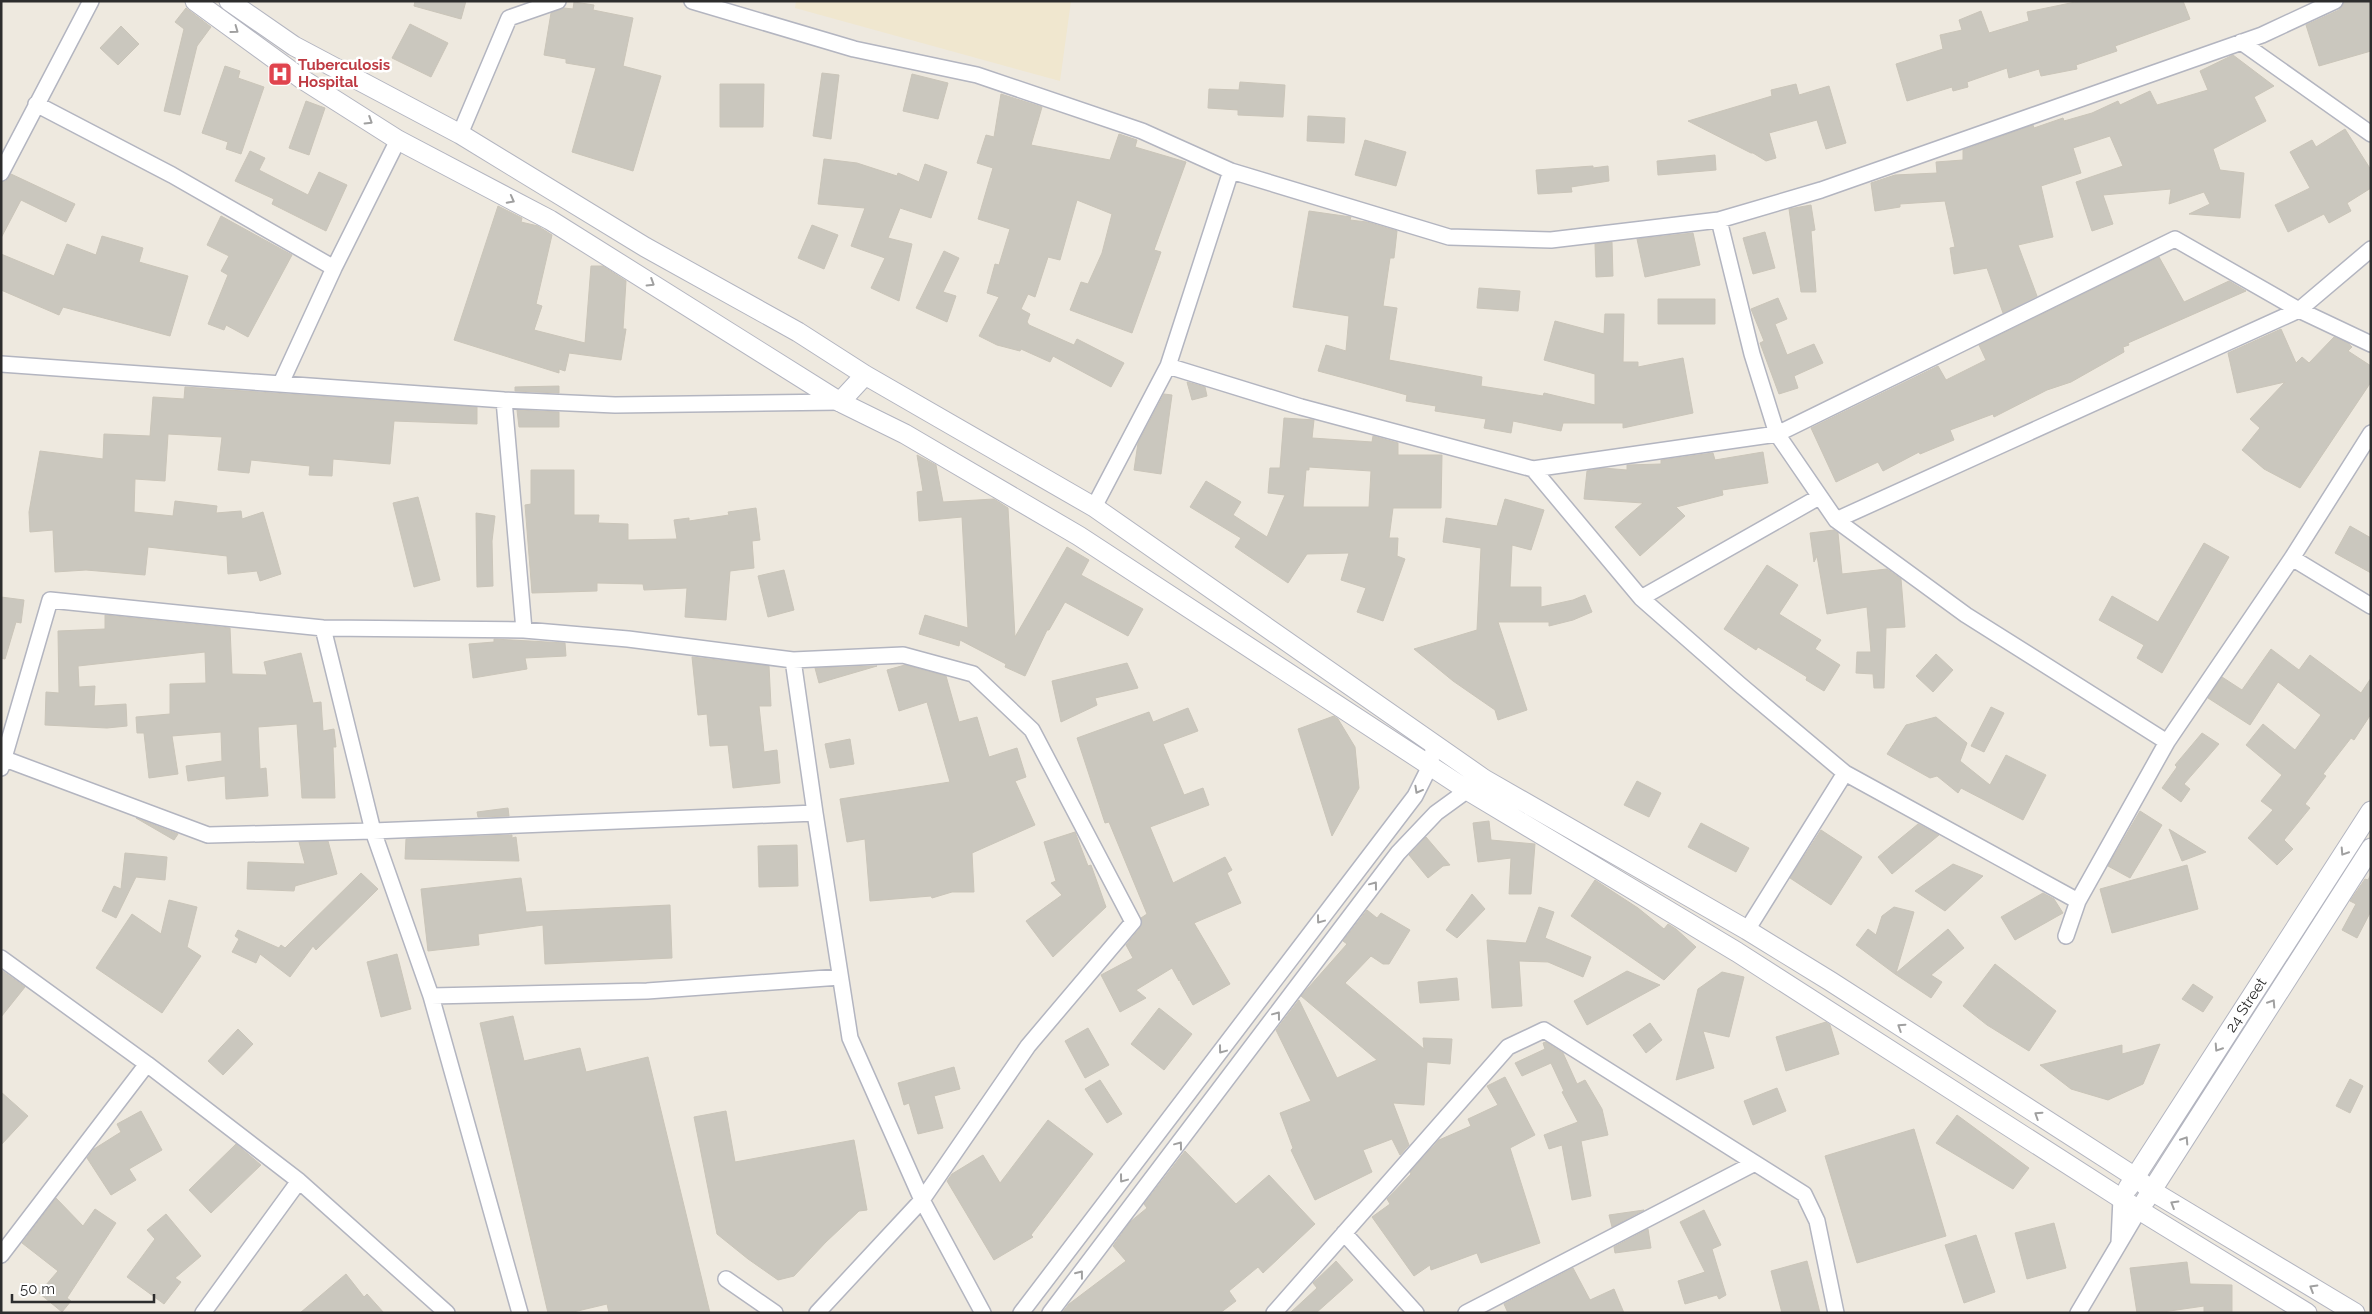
<svg xmlns="http://www.w3.org/2000/svg" width="2372" height="1314" viewBox="0 0 2372 1314" font-family="Raleway,sans-serif">
	<style>
		.education { fill: #f0e7cf }
		.building { fill: #cac7be; stroke: #cac5b9; fill-rule: evenodd }
		.lines { fill: none; stroke-linecap: round; stroke-linejoin: round }
		.minor-casing { stroke: #b3b5c0; stroke-width: 18 }
		.tertiary-casing { stroke: #b3b5c0; stroke-width: 21 }
		.minor { stroke: #fff; stroke-width: 15 }
		.tertiary { stroke: #fff; stroke-width: 19 }
		.oneway { stroke: #a0a0a0 }
		.labels { text-anchor: middle; stroke-width: 5; stroke-linejoin: round; paint-order: stroke }
		.health-label { font-size: 15px; font-weight: bold; fill: #be3a42; stroke: #fff; text-anchor: start }
		.street-label { font-size: 15px; fill: #2d2d2d; stroke: #fff }
	</style>
	<rect width="100%" height="100%" fill="#eee9df"/>
	<!-- education -->
	<path class="education" d="M796 1H1071L1060 81 795 8Z"/>
	<!-- building -->
	<path class="building" d="M415 1H466L461 19 414 6Z
		M2080 1H2183L2190 19 2115 46 2117 51 2076 65 2077 69 2041 76 2039 69 2009 78 2007 68 1967 82 1968 87 1953 91 1952 87 1907 101 1896 64 1943 49 1940 35 1962 30 1959 20 1981 11 1989 33 2029 21 2027 12Z
		M2344 1H2371V51L2319 66 2306 25 2339 10Z
		M574 2 594 5 593 10 633 18 623 66 661 76 633 171 572 152 596 68 566 63V59L544 55 551 13 564 8 573 9Z
		M186 8 211 27 197 46 180 115 164 111 184 29 175 22Z
		M410 24 448 43 431 77 392 58Z
		M121 26 139 44 118 65 100 48Z
		M2233 55 2274 86 2254 97 2266 121 2213 149 2220 170 2244 173 2240 218 2189 214 2210 204 2204 192 2169 204 2171 189 2103 195 2113 224 2092 231 2076 182 2123 166 2110 136 2073 148 2081 173 2041 186 2053 237 2018 245 2037 296 2003 313 1987 268 1954 274 1950 248 1955 247 1945 201 1900 204V207L1875 211 1871 183 1895 175 1937 173 1936 162 1963 160V150L2033 125 2034 128 2063 118 2064 121 2092 113 2118 101 2120 105 2150 91 2157 105 2208 90 2200 71Z
		M225 66 240 71 238 78 264 87 241 154 226 149 228 142 202 133Z
		M822 73 839 75 831 139 813 136Z
		M912 74 948 83 938 119 903 111Z
		M1240 82 1285 85 1283 117 1238 115V110L1208 108 1209 89 1239 90Z
		M720 84H764L763 127H720Z
		M1796 84 1799 95 1829 86 1846 143 1826 149 1817 120 1769 133 1776 158 1766 161 1753 153H1751L1688 121 1772 96 1771 90Z
		M1001 94 1042 107 1031 145 1110 160 1119 134 1137 140 1135 147 1186 162 1154 250 1161 252 1132 333 1070 310 1081 282 1088 284 1102 253 1112 214 1077 200 1060 260 1048 257 1035 297 1028 294 1021 309 1030 314 1027 322 1029 325 1074 345 1077 339 1124 363 1111 387 1053 356 1050 362 1021 349 1020 351 997 345 979 336 999 297 987 293 995 264 999 265 1010 229 978 219 993 168 977 163 986 135 994 137Z
		M306 101 325 108 309 155 289 148Z
		M1308 116 1345 118 1344 143 1307 141Z
		M2345 129 2371 170V188L2347 203 2351 211 2329 223 2324 214 2288 232 2275 205 2310 188 2290 152 2312 140 2316 147Z
		M1365 140 1406 152 1396 186 1355 175Z
		M250 151 265 158 259 170 308 195 319 172 347 185 326 231 272 204 274 199 235 181Z
		M1715 155 1716 170 1658 175 1657 161Z
		M824 159 857 163 897 176 898 173 919 182 925 164 947 172 931 218 900 208 888 238 912 244 899 301 871 288 885 258 851 246 865 208 818 204Z
		M1593 166V168L1608 166 1609 181 1571 187 1572 192 1538 194 1536 170Z
		M11 174 75 204 66 222 21 200 1 238V182L6 181Z
		M1811 205 1815 230 1811 231 1816 292H1801L1789 209Z
		M498 206 522 218 521 222 538 226 552 235 536 304 542 306 534 330 585 343 591 266H603L626 281 623 329H626L621 360 569 353 565 371 559 369V373L454 340Z
		M1309 211 1351 217 1350 220 1367 222 1397 231 1394 258H1390L1383 306 1397 308 1389 360 1482 377 1481 386 1543 396 1544 393 1595 405V374L1544 360 1555 321 1604 334 1605 314H1624L1623 362H1638V367L1683 358 1693 413 1623 428V423H1563L1561 431 1513 421 1511 433 1484 428 1486 419 1435 411 1436 406 1406 401 1407 395 1318 371 1326 345 1346 351 1349 316 1293 307Z
		M221 216 292 255 248 337 226 325 224 330 208 324 228 275 221 271 229 256 207 245Z
		M812 225 838 235 824 269 798 258Z
		M1765 232 1775 268 1753 274 1743 238Z
		M1693 233 1700 265 1645 277 1637 239Z
		M102 236 143 248 139 262 188 276 170 336 63 307 59 315 1 290V254L54 276 67 244 96 255Z
		M1612 242 1613 276 1596 277 1595 244Z
		M944 251 959 258 943 292 956 296 947 322 916 308Z
		M2159 257 2184 302 2229 281 2246 291 2128 343 2129 345 2123 347 2124 352 2071 382 2047 390 1994 417 1993 414 1950 430 1954 440 1920 454 1919 452 1883 471 1878 462 1836 482 1811 428 1938 366 1946 380 1986 360 1979 345Z
		M1479 288 1520 291 1518 311 1477 308Z
		M1778 298 1787 319 1775 324 1787 355 1814 344 1823 363 1794 376 1798 388 1779 394 1760 343 1764 341 1751 309Z
		M1658 299H1715V324H1658Z
		M2281 329 2296 363 2302 357 2309 363 2334 337 2348 343 2352 347 2348 351 2371 366V382L2300 488 2264 469 2242 450 2260 428 2250 419 2285 382 2237 393 2228 353Z
		M1187 382 1205 387 1207 396 1192 400Z
		M559 386V393L515 391V387Z
		M185 387 477 407V424L394 421 390 464 333 459 332 476 309 475 310 466 251 460 249 473 218 470 222 437 168 434 165 481 135 479 134 512 173 516 175 501 217 506 216 513 241 511 242 519 263 512 281 574 260 581 257 571 228 574 227 556 148 547 145 575 86 570 55 572 53 530 30 532 29 512 40 451 103 459 104 434 150 436 153 397 184 399Z
		M1164 394 1172 395 1161 474 1134 470 1138 443Z
		M517 410 559 412V427H519Z
		M1284 418 1314 420 1312 438 1372 442 1373 436 1398 443V455H1442L1441 508H1393L1389 538H1398L1397 556 1405 559 1383 621 1357 612 1366 588 1341 580 1349 553 1307 554 1288 583 1235 547 1241 538 1190 507 1206 481 1241 502 1233 515 1267 537 1285 495 1268 493 1270 468H1280ZM1309 467 1371 471 1369 507H1303L1306 470H1309Z
		M1763 452 1768 483 1722 490 1723 495 1676 507 1685 516 1640 556 1615 527 1643 503 1584 499 1587 471 1603 468 1627 470V465L1661 464V460L1713 453 1715 460Z
		M917 455 936 465 943 502 994 499 1008 508 1015 637 1067 547 1089 560 1081 575 1143 609 1128 636 1065 602 1049 630H1047L1025 676 1005 667 1006 664 960 640 959 646 919 634 925 615 968 628 962 517 919 521 917 492 923 491Z
		M531 470H574V515H599L598 523 628 524V540L677 539 674 520 689 518V521L729 515 728 512 756 508 760 540 752 541 754 568 730 571 726 620 685 617 687 588 644 590 643 584 597 583V591L532 593 525 505 531 504Z
		M418 497 440 580 414 587 393 503Z
		M1505 499 1544 510 1531 550 1512 545 1510 587H1541V607L1573 600 1585 595 1592 612 1573 620 1549 626V622H1498L1527 710 1498 720 1495 710 1453 681 1414 649 1477 630 1481 548 1443 542 1446 518 1497 526Z
		M476 513 495 516 492 541 493 586 477 587Z
		M2350 526 2371 538V573L2335 553Z
		M1834 530 1838 533 1842 574 1887 569 1901 579 1905 627 1886 628 1884 688H1874L1873 674 1856 673 1857 652H1871L1867 607 1827 614 1817 556 1814 562 1810 533Z
		M2204 543 2229 557 2162 673 2137 658 2144 645 2099 620 2112 596 2158 622Z
		M1767 565 1798 585 1779 614 1821 640 1815 649 1840 665 1824 691 1806 680 1807 677 1758 647 1756 650 1724 629Z
		M784 570 794 610 768 617 758 576Z
		M1 597 24 600 21 623 16 622 5 659 1 658Z
		M105 615 230 628 232 674 267 675 264 662 301 653 313 703 321 702 323 731 334 729 336 747H333L335 798H302L297 724 258 727 260 769 266 768 268 796 226 799 225 776 188 781 186 766 222 761 221 732 172 736 178 774 149 778 144 733H137L136 717 170 714V684L206 683 205 652 78 666 79 687 95 686 94 706 126 704 127 726 107 728 45 725 46 692 59 693 58 631 105 629Z
		M494 639 565 643 566 656 525 658 527 669 473 678 469 644 494 642Z
		M2271 649 2299 670 2310 655 2361 693 2371 678V714L2354 740 2351 738 2323 774 2326 776 2305 804 2310 808 2284 840 2293 849 2277 865 2248 838 2273 810 2261 801 2282 775 2246 745 2263 724 2295 750 2321 715 2278 682 2250 725 2208 698 2222 677 2242 690Z
		M1936 654 1953 670 1933 692 1916 676Z
		M692 657 769 666 771 706H759L764 752 777 750 780 783 733 788 728 745 710 746 707 714 698 715Z
		M1127 663 1138 688 1095 698 1097 705 1061 722 1052 681Z
		M905 665 946 676 959 722 977 717 989 757 1017 748 1026 777 1015 781 1035 825 972 853 974 892H952L932 898 931 896 870 901 865 839 847 842 840 799 950 782 927 702 899 711 887 670Z
		M877 666 819 683 815 668Z
		M1991 707 2004 713 1984 752 1971 746Z
		M1188 708 1198 731 1163 744 1184 795 1203 788 1209 805 1150 827 1173 883 1225 857 1232 870 1227 873 1241 903 1194 923 1230 984 1193 1005 1180 982 1182 980 1179 981 1172 968 1136 990 1146 998 1120 1012 1101 975 1133 958 1126 945 1140 928 1141 918 1147 914 1109 822 1105 823 1077 738 1149 712 1153 722Z
		M1334 716 1338 719 1355 747 1359 788 1332 836 1298 729Z
		M1936 717 1967 743 1960 761 1990 785 2006 755 2046 775 2023 820 1961 788 1958 793 1937 776 1930 778 1887 754 1906 725Z
		M2202 733 2219 744 2184 784 2190 789 2181 802 2162 788 2177 767 2175 765Z
		M850 739 854 764 830 768 825 744Z
		M1637 781 1661 793 1649 817 1624 805Z
		M508 808 509 816 478 817 477 812Z
		M2140 811 2162 825 2130 878 2108 866Z
		M136 818 178 834 174 840Z
		M1489 821 1491 840 1535 844 1531 894H1509L1511 858 1478 862 1473 823Z
		M1701 823 1749 848 1736 872 1688 847Z
		M1918 824 1939 835 1892 874 1878 857Z
		M2169 829 2206 852 2182 861Z
		M1821 830 1862 857 1831 905 1790 878Z
		M1075 832 1088 866 1091 865 1106 907 1053 957 1026 921 1062 895 1051 883 1056 881 1044 842Z
		M512 835V838L516 837 519 861 405 859 406 839Z
		M1426 837 1450 865 1443 866 1428 878 1409 855Z
		M328 841 337 874 295 886 294 891 247 889 248 862 305 864 299 842Z
		M797 845 798 886 759 887 758 846Z
		M125 853 167 857 165 880 136 877 116 918 102 911 114 886 121 889Z
		M1953 864 1983 876 1945 911 1915 891Z
		M2187 865 2198 909 2112 933 2100 889Z
		M361 873 378 889 316 950 313 946 290 977 260 954 256 963 232 952 239 939 235 936 238 930 279 948 281 945 285 948Z
		M2371 874V911L2357 938 2342 930 2356 904 2350 901 2365 879 2368 880Z
		M521 878 526 912 670 905 672 958 545 964 543 925 478 934 479 945 428 951 421 889Z
		M1595 880 1638 908 1664 929 1668 924 1676 929 1696 947 1664 980 1571 916Z
		M2043 893 2054 899 2063 913 2015 940 2001 917Z
		M1472 894 1485 909 1457 938 1446 930Z
		M169 900 197 907 187 947 201 956 162 1013 96 968 132 914 161 934Z
		M1539 907 1554 912 1545 938 1591 957 1583 977 1548 962 1519 961 1522 1006 1492 1008 1487 940 1526 943Z
		M1894 907 1914 912 1896 973 1948 929 1964 948 1931 975 1942 982 1931 998 1895 974 1856 945 1868 929 1876 935 1882 916Z
		M1367 910 1377 918 1381 913 1410 930 1389 964H1383L1371 956 1345 983 1424 1049 1423 1038 1452 1039 1450 1064 1427 1062 1424 1105 1393 1103 1409 1145 1400 1155 1392 1139 1363 1150 1372 1172 1315 1200 1291 1150 1293 1148 1280 1113 1311 1101 1276 1030 1299 1000 1337 1078 1377 1060 1301 996 1347 944 1343 941Z
		M397 954 411 1009 381 1017 367 962Z
		M1995 964 2056 1011 2029 1051 1987 1025 1963 1006Z
		M1 970 25 987 1 1017Z
		M1627 971 1660 985 1587 1025 1574 1001Z
		M1722 972 1744 977 1729 1037 1703 1031 1714 1068 1676 1080 1698 989Z
		M1457 978 1459 1000 1420 1003 1418 982Z
		M2193 984 2213 997 2203 1012 2182 999Z
		M1159 1008 1192 1034 1164 1070 1131 1044Z
		M513 1016 524 1061 580 1048 586 1072 648 1057 710 1313H609L607 1304 569 1313H548L480 1023Z
		M1826 1022 1830 1025 1839 1054 1786 1071 1776 1037Z
		M1650 1023 1662 1040 1646 1053 1633 1035Z
		M1088 1028 1109 1065 1085 1078 1065 1041Z
		M238 1029 253 1044 223 1075 208 1061Z
		M1546 1042 1563 1053 1577 1084 1585 1080 1602 1109 1608 1135 1581 1141 1591 1196 1572 1200 1562 1145 1549 1149 1544 1135 1578 1122 1562 1092 1564 1091 1551 1063 1522 1076 1515 1063 1545 1049 1543 1043Z
		M2160 1044 2143 1084 2108 1100 2071 1089 2040 1065 2122 1045V1054Z
		M954 1067 960 1089 934 1096 943 1128 918 1134 909 1103 904 1105 898 1083Z
		M1505 1077 1535 1135 1510 1148 1540 1243 1481 1263 1477 1253 1431 1270 1430 1265 1414 1276 1372 1217 1390 1204 1387 1199 1411 1174 1410 1172 1439 1140 1471 1126 1468 1119 1498 1105 1487 1086Z
		M2350 1079 2363 1086 2350 1113 2336 1106Z
		M1100 1080 1122 1114 1107 1123 1085 1089Z
		M1777 1088 1786 1111 1753 1125 1744 1101Z
		M1 1092 28 1116 1 1145Z
		M141 1111 162 1150 129 1169 136 1180 111 1195 87 1158 94 1149 121 1132 117 1124Z
		M726 1111 735 1162 854 1140 867 1210 859 1211 826 1242 794 1276 778 1280 748 1259 717 1234 694 1117Z
		M1957 1115 2029 1168 2013 1189 1936 1143Z
		M1048 1120 1093 1154 1031 1235 1033 1237 994 1260 947 1181 952 1174 983 1155 1000 1183Z
		M1914 1129 1946 1236 1857 1263 1825 1156Z
		M236 1144 261 1165 211 1213 189 1190Z
		M1185 1151 1236 1204 1269 1175 1315 1224 1263 1273 1258 1267 1229 1291 1236 1301 1220 1313H1062L1069 1304 1126 1261 1113 1246 1130 1222 1147 1208 1144 1204Z
		M56 1198 83 1226 95 1209 116 1223 67 1298 71 1301 62 1312 39 1293 58 1271 22 1243Z
		M1644 1210 1612 1227 1609 1215Z
		M1704 1210 1721 1245 1712 1249 1726 1295 1719 1299 1717 1295 1685 1304 1678 1281 1705 1272 1680 1222Z
		M166 1214 201 1256 175 1278 181 1282 164 1304 127 1277 155 1239 147 1230Z
		M2054 1223 2066 1268 2027 1279 2015 1233Z
		M1648 1229 1651 1248 1615 1253 1614 1247Z
		M1976 1235 1995 1292 1964 1303 1945 1245Z
		M1336 1261 1353 1280 1316 1313H1290L1317 1288 1313 1283Z
		M1807 1261 1820 1313H1782L1771 1271Z
		M2187 1262 2190 1284 2232 1285V1313H2204V1306L2156 1313H2137L2130 1268Z
		M1573 1268 1590 1300 1614 1289 1624 1313H1508L1504 1304Z
		M346 1274 364 1297 367 1294 384 1313H300Z"/>
	<g class="lines">
		<!-- minor casing -->
		<g class="minor-casing">
			<path id="minor" d="M692 1 854 49 977 75 1142 131 1231 171 1449 237 1551 240 1719 220 1821 190 2262 35 2335 1
				M2241 42 2371 134
				M36 104 172 175 334 268
				M460 134 509 18 558 1
				M1 173 91 1
				M1719 220 1752 354 1777 434 1836 520 1966 615 2167 742
				M1 364 504 400 615 405 840 402
				M1168 366 1301 407 1533 469 1777 434 2175 239 2299 310 2371 344
				M281 383 334 268 398 140
				M504 400 524 630
				M1533 469 1641 598 1739 684 1845 773 2078 901
				M1094 507 1168 366 1231 171
				M1836 520 2299 310 2371 249
				M2292 558 2371 606
				M1641 598 1819 497
				M323 628 373 831 431 996 520 1313
				M793 660 815 813 850 1038 922 1200 983 1313
				M5 759 208 835 373 831 815 813
				M1 768 50 600 323 628 524 630 628 639 793 660 903 655 973 674 1032 730 1133 922 1028 1046 922 1200 817 1313
				M1747 930 1845 773
				M2066 936 2078 901 2167 742 2292 558 2371 433
				M1 958 147 1064 299 1181 447 1313
				M431 996 647 991 840 977
				M1344 1233 1416 1313
				M2119 1242 2121 1198
				M1 1255 147 1064
				M726 1279 775 1313
				M203 1313 299 1181
				M1021 1313 1415 796 1430 766 1434 745
				M1050 1313 1398 853 1436 813 1476 784
				M1274 1313 1508 1047 1544 1030 1804 1194 1817 1221 1836 1313
				M1466 1313 1755 1163
				M2078 1313 2139 1210"/>
		</g>
		<!-- tertiary casing -->
		<g class="tertiary-casing">
			<path id="tertiary" d="M195 1 302 79 398 140 550 220 840 402 905 434 1079 536 1467 790 1737 952 2139 1210 2307 1313
				M229 1 294 46 460 134 645 247 798 332 865 375 1094 507 1484 779 1747 930 1830 981 2135 1177 2152 1191 2355 1313
				M840 402 865 375
				M2128 1188 2371 811
				M2145 1201 2371 848"/>
		</g>
		<!-- minor -->
		<use href="#minor" class="minor"/>
		<!-- tertiary -->
		<use href="#tertiary" class="tertiary"/>
	</g>
	<!-- one-way arrows -->
	<defs><path id="oneway-chevron" d="M-2-3.5L2.5 0L-2 3.5" fill="none" stroke-width="1.6" stroke-linecap="round" stroke-linejoin="round" transform="scale(1.25)"/></defs>
	<g class="oneway">
		<use href="#oneway-chevron" transform="translate(235 30) rotate(36)"/>
		<use href="#oneway-chevron" transform="translate(369 121) rotate(32)"/>
		<use href="#oneway-chevron" transform="translate(511 200) rotate(28)"/>
		<use href="#oneway-chevron" transform="translate(651 283) rotate(32)"/>
		<use href="#oneway-chevron" transform="translate(1418 790) rotate(119)"/>
		<use href="#oneway-chevron" transform="translate(2344 852) rotate(123)"/>
		<use href="#oneway-chevron" transform="translate(1374 885) rotate(-53)"/>
		<use href="#oneway-chevron" transform="translate(1320 920) rotate(127)"/>
		<use href="#oneway-chevron" transform="translate(2272 1003) rotate(-57)"/>
		<use href="#oneway-chevron" transform="translate(1277 1015) rotate(-53)"/>
		<use href="#oneway-chevron" transform="translate(1901 1027) rotate(-147)"/>
		<use href="#oneway-chevron" transform="translate(2218 1048) rotate(123)"/>
		<use href="#oneway-chevron" transform="translate(1222 1050) rotate(127)"/>
		<use href="#oneway-chevron" transform="translate(2038 1115) rotate(-147)"/>
		<use href="#oneway-chevron" transform="translate(2185 1140) rotate(-57)"/>
		<use href="#oneway-chevron" transform="translate(1179 1145) rotate(-53)"/>
		<use href="#oneway-chevron" transform="translate(1123 1179) rotate(127)"/>
		<use href="#oneway-chevron" transform="translate(2174 1204) rotate(-149)"/>
		<use href="#oneway-chevron" transform="translate(1080 1274) rotate(-52)"/>
		<use href="#oneway-chevron" transform="translate(2313 1288) rotate(-149)"/>
	</g>
	<!-- icons -->
	<defs>
		<g id="hospital-square" transform="scale(1.25)"><rect x="-9" y="-9" width="18" height="18" rx="4" fill="#e0444e" stroke="#fff"/><path d="M-5-5h3v3.5h4V-5h3V5h-3V1.5h-4V5h-3Z" fill="#fff"/></g>
	</defs>
	<g fill-rule="evenodd">
		<use href="#hospital-square" x="280" y="74"/>
	</g>
	<g class="labels">
		<!-- health labels -->
		<g class="health-label">
			<text x="298" y="70">Tuberculosis<tspan x="298" dy="17">Hospital</tspan></text>
		</g>
		<!-- street labels -->
		<g class="street-label">
			<text transform="translate(2246 1005) rotate(-57)" y="5">24 Street</text>
		</g>
	</g>
	<!-- border -->
	<rect width="2372" height="1314" fill="none" stroke="#2d2d2d" stroke-width="5"/>
	<!-- scale -->
	<path d="M12 1294v8h142v-8" fill="none" stroke="#2d2d2d" stroke-width="2.5"/>
	<text x="20" y="1294" font-size="15" fill="#2d2d2d" stroke="#ffffff" stroke-width="4" paint-order="stroke">50 m</text>
</svg>
